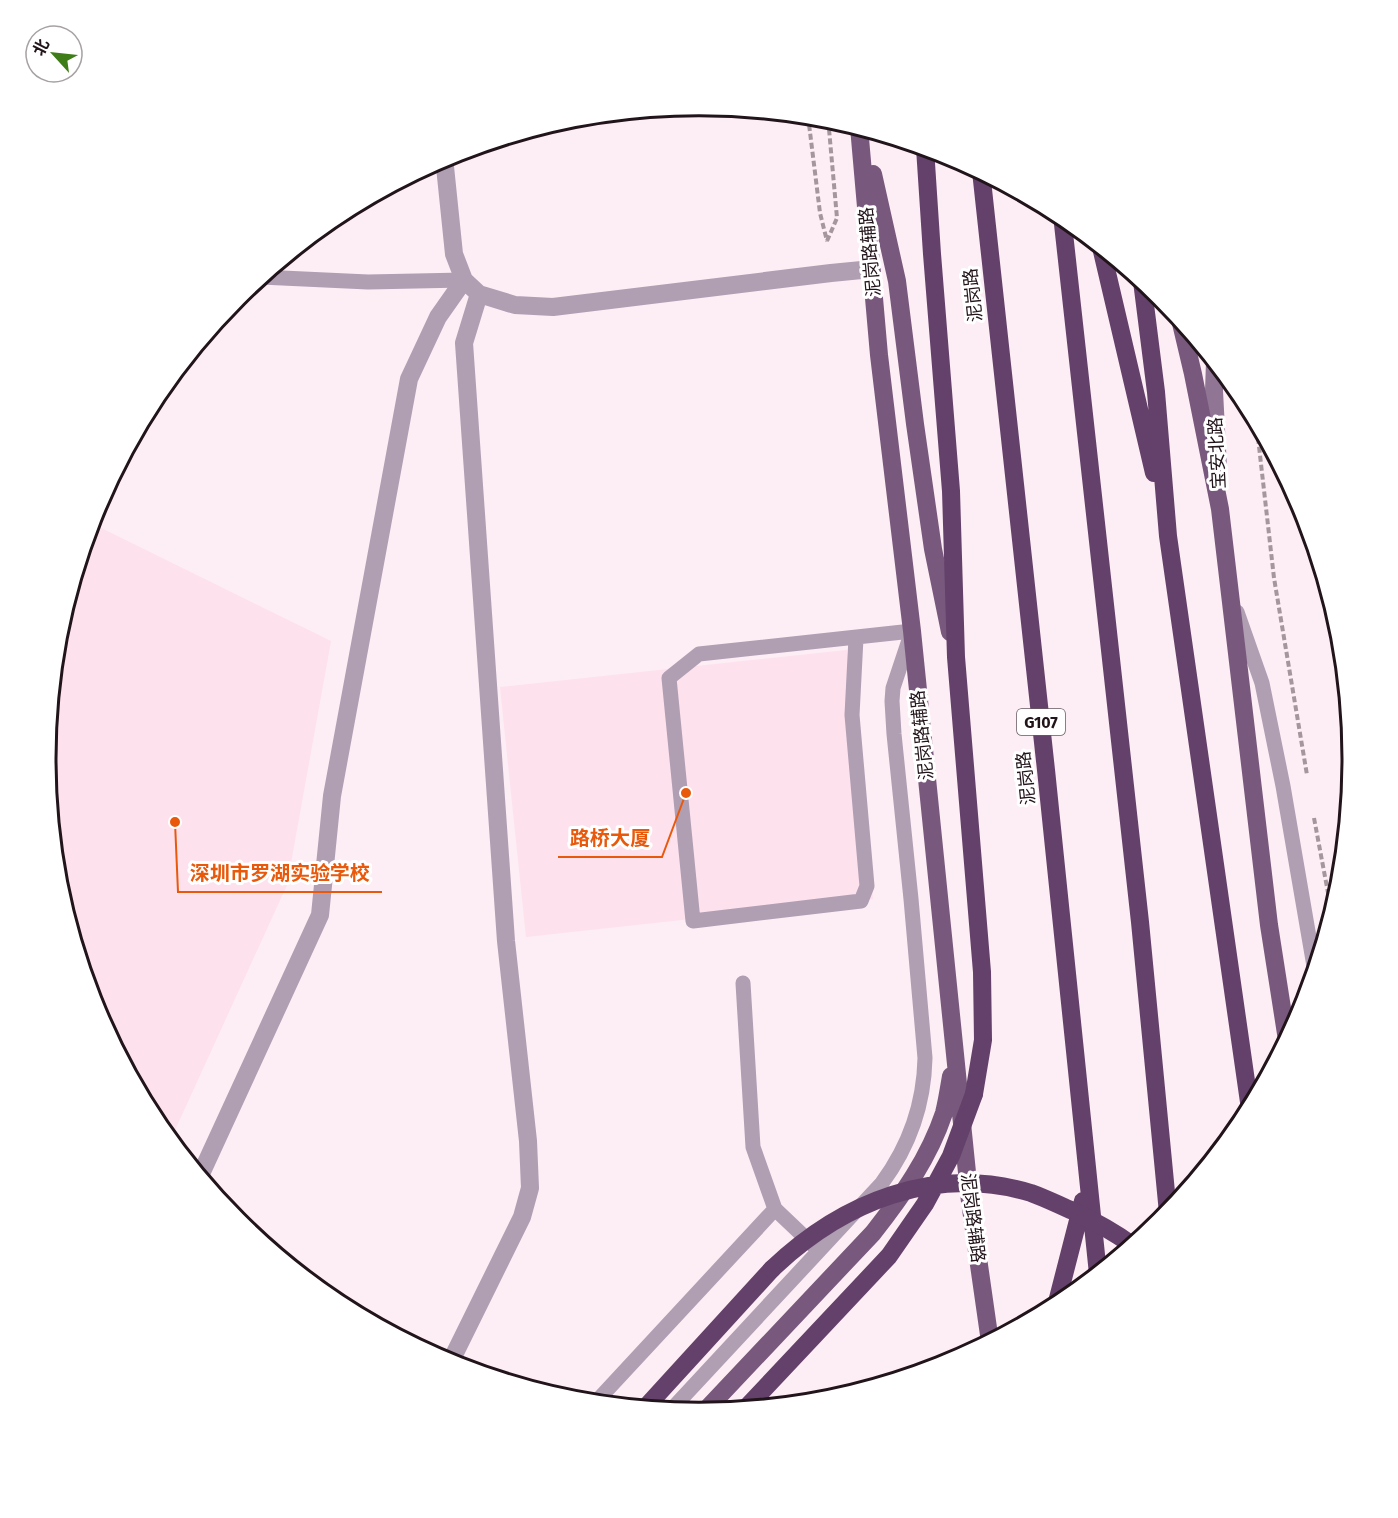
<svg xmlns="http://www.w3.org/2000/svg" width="1398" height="1518" viewBox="0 0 1398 1518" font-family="'Fira Sans','Noto Sans SC',sans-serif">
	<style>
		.built { fill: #fde1ed }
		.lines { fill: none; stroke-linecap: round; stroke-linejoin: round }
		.path { stroke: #a5969d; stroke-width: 4; stroke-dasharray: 6 3; stroke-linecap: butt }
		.lane { stroke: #b09eb3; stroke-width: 15 }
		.street { stroke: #b09eb3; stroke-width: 18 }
		.secondary { stroke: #907694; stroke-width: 18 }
		.primary { stroke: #78597d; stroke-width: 18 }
		.highway { stroke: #64416a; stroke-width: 18 }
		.highway-bridge { stroke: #64416a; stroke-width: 18 }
		.labels { text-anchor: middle; stroke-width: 6; stroke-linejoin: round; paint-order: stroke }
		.shield { fill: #fff; stroke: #645a5f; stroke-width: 1.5 }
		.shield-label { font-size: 16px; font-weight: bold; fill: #21141a }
		.street-label { font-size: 18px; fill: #21141a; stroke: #fff }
		.rim { fill: none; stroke: #21141a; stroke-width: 3 }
		.leader { fill: none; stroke: #e8590c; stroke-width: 2 }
		.callout-dot { fill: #e8590c; stroke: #fff; stroke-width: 2 }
		.callout-label { font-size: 20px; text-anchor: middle; font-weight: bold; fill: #e8590c; stroke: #fff; stroke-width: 6; stroke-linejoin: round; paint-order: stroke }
	</style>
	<rect width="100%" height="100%" fill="#fdedf4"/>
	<!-- built -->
	<path class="built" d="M91 523 331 641 287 885 170 1141 155 1122 95 1009 58 886 45 759 58 631Z
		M847 650 873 899 526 937 500 687Z"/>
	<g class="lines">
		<!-- path -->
		<path class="path" d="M808 116 820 213 827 241
			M827 241 837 218 828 118
			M1256 420 1274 578 1307 775
			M1314 818 1332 914"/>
		<!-- lane -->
		<path class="lane" d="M261 277 368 282 464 280
			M1237 612 1262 683 1283 786 1315 972
			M743 983 753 1147 775 1209 815 1247
			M595 1403 775 1209
			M671 1410 882 1183C910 1145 924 1105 925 1058L911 899 894 734 892 701 893 688 912 631 699 654 669 678 693 921 861 901 867 886 852 715 856 638"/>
		<!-- street -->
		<path class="street" d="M444 157 454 254 464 280 479 294 515 305 553 307 831 273 872 269
			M200 1176 320 915 332 796 409 379 438 317 464 280
			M450 1363 522 1217 530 1188 528 1141 506 941 464 343 479 294"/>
		<!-- secondary -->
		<path class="secondary" d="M1215 362 1214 391 1218 468"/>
		<!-- primary -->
		<path class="primary" d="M859 127 879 355 912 631 970 1202 990 1342
			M873 174 897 281 915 424 933 549 950 632
			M1180 319 1193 374 1220 509 1269 925 1287 1040
			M704 1412 873 1233C902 1196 929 1158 944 1113 947 1101 949 1088 951 1076"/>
		<!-- highway -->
		<path class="highway" d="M925 148 932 254 951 491 956 657 982 972 983 1040 974 1094
			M981 171 1046 770 1098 1274
			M1062 215 1140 922 1168 1213
			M1101 247 1154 473
			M1142 281 1156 392 1168 536 1250 1109
			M1056 1306 1083 1201
			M645 1408 772 1269"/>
		<!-- highway-bridge -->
		<path class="highway-bridge" d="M772 1269C842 1202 935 1164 1031 1193 1045 1198 1059 1205 1073 1211 1094 1221 1114 1232 1132 1245
			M746 1408 889 1256 925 1204 951 1156 974 1094"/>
	</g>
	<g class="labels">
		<!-- shield labels -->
		<rect class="shield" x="1017" y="709" width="48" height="26" rx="4.5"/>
		<g class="shield-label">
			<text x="1041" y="728">G107</text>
		</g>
		<!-- street labels -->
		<g class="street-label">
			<text transform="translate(870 252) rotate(-95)" y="6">泥岗路辅路</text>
			<text transform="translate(973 295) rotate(-96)" y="6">泥岗路</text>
			<text transform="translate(1217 453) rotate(-93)" y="6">宝安北路</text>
			<text transform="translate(922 735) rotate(-96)" y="6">泥岗路辅路</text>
			<text transform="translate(1026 778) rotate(-96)" y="6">泥岗路</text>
			<text transform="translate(973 1218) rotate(83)" y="6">泥岗路辅路</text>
		</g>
	</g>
	<!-- crop -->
	<path d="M0 0H1398V1518H0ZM56 759a643 643 0 1 1 1286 0a643 643 0 1 1-1286 0Z" fill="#fff" fill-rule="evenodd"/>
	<path class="rim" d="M56 759a643 643 0 1 1 1286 0a643 643 0 1 1-1286 0Z"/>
	<!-- callouts -->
	<path class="leader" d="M686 793L662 857H558M175 822L178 892H382"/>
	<g class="callout-dot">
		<circle cx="686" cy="793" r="6"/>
		<circle cx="175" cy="822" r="6"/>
	</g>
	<g class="callout-label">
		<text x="610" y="845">路桥大厦</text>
		<text x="280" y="880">深圳市罗湖实验学校</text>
	</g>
	<!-- north arrow -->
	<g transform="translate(54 54) rotate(297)"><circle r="28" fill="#ffffff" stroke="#a6a1a3" stroke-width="1.5"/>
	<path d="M0-4.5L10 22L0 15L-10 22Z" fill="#3f7d19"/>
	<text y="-9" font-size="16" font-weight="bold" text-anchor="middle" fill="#21141a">北</text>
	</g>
</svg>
